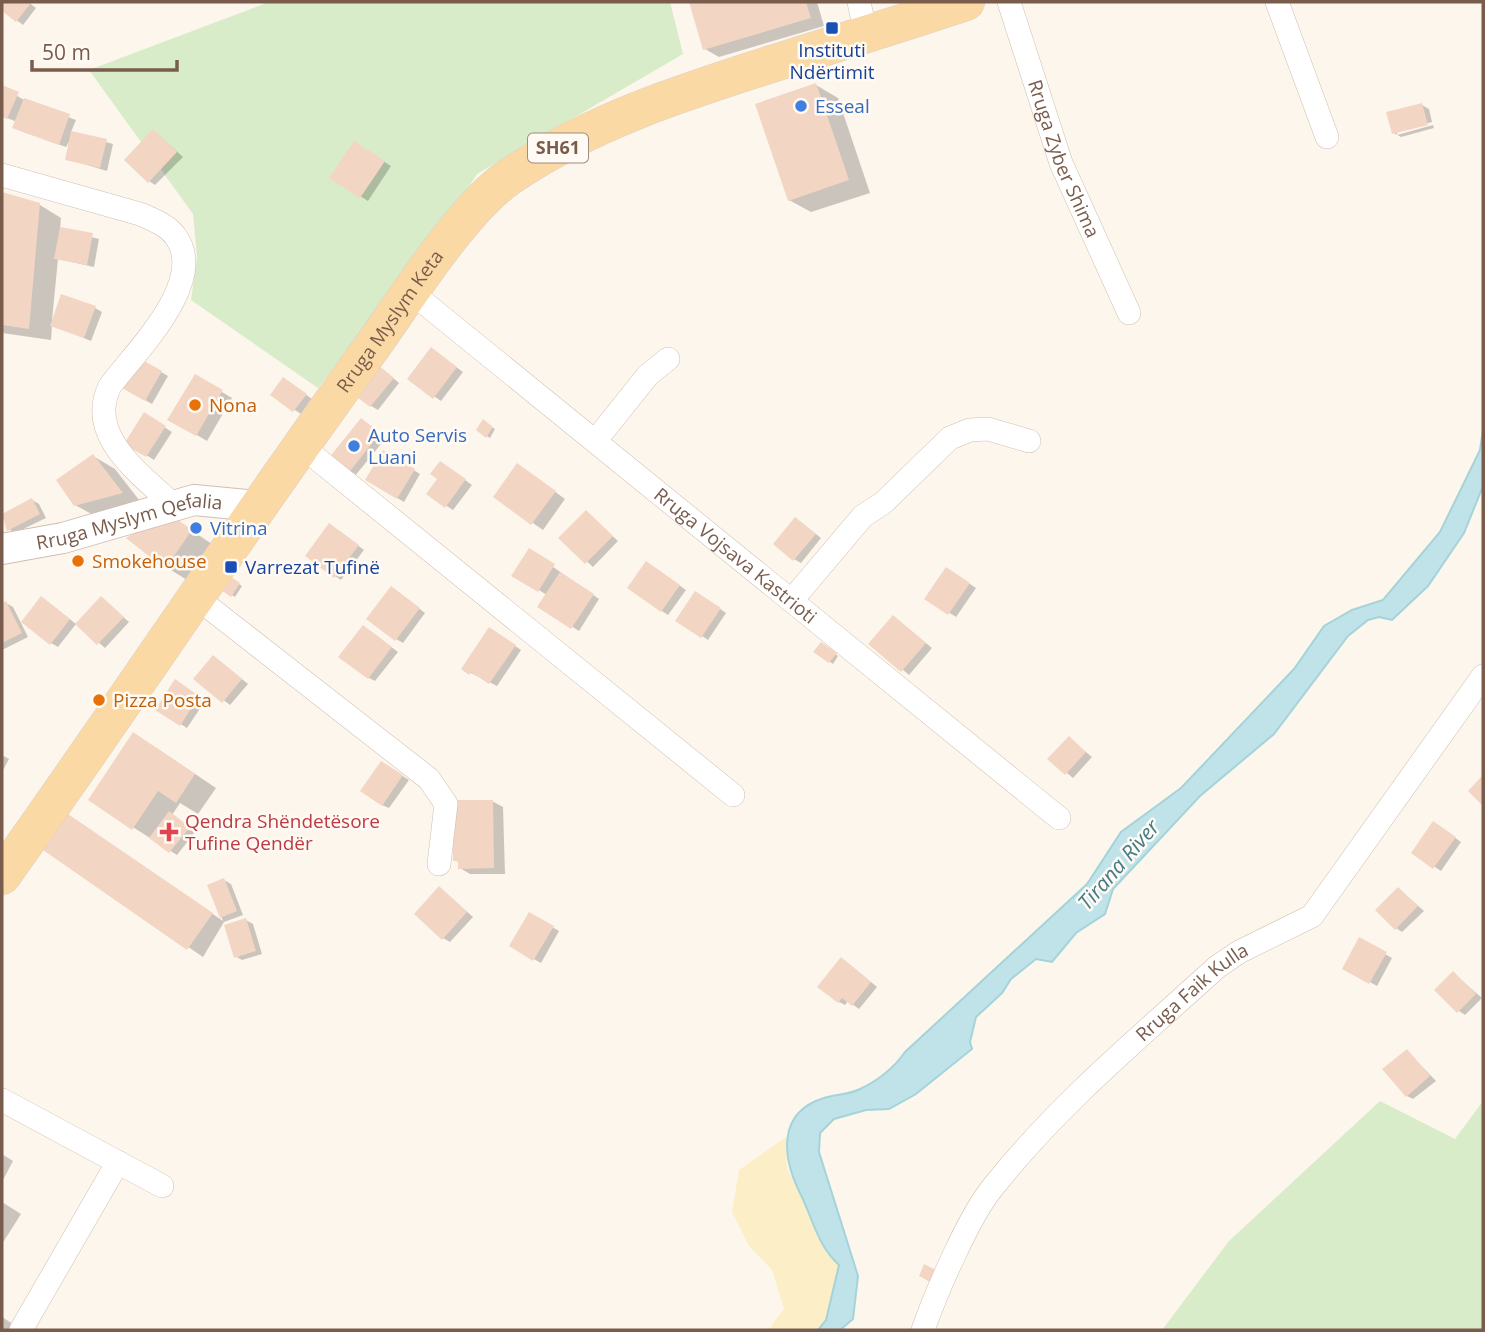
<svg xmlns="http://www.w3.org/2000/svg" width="1485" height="1332" viewBox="0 0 1485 1332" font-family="'Open Sans',sans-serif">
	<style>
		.green { fill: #d8ecc9 }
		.sand { fill: #fcefc7 }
		.water { fill: #bfe3e8; stroke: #a5d3da; stroke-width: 2 }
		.shadow { fill: #0003 }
		.building { fill: #f3d5c3 }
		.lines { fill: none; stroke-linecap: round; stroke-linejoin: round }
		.minor-casing { stroke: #d1beb0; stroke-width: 24 }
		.tertiary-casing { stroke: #d1beb0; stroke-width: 32 }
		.primary-casing { stroke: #dad1cd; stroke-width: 38 }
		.minor { stroke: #fff; stroke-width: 23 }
		.tertiary { stroke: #fff; stroke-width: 30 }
		.primary { stroke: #fbd9a5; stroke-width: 37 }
		.transit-dot { fill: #1a4fb4; stroke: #fffaf3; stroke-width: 2.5 }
		.shop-dot { fill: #3f7fe0; stroke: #fffaf3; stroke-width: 2.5 }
		.food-dot { fill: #e8710a; stroke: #fffaf3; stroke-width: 2.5 }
		.health-dot { fill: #e0444e; stroke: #fffaf3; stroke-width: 2.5 }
		.labels { text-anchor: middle; stroke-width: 5; stroke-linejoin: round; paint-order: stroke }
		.shield { fill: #fffaf3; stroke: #a28b7f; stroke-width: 2 }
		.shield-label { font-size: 18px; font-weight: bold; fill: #7a5c4d }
		.transit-label { font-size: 19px; fill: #164399; stroke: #fffaf3 }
		.shop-label { font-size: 19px; fill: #366cbe; stroke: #fffaf3; text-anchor: start }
		.street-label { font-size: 19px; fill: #7a5c4d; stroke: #fffaf3 }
		.food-label { font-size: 19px; fill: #c56008; stroke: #fffaf3; text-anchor: start }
		.health-label { font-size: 19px; fill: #be3a42; stroke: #fffaf3; text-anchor: start }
		.water-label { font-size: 21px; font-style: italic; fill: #437c86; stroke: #fffaf3 }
	</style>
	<rect width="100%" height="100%" fill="#fdf6ec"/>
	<!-- green -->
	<path class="green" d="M269 2H670L683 54 477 174 444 225 318 388 191 300 197 257 193 214 89 70Z
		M1380 1101 1455 1139 1483 1101V1330H1162L1229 1241Z"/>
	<!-- sand -->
	<path class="sand" d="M786 1137 787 1169 839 1265 826 1320 818 1330H771V1326L784 1309 772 1270 749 1246 732 1212 739 1170Z"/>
	<!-- water -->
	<path class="water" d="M1483 430V486L1464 533 1428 586 1392 620 1379 617 1368 620 1348 636 1274 734 1200 796 1113 889 1105 914 1076 933 1052 962 1036 959 1011 979 1002 993 976 1017 970 1042 972 1049 916 1094 889 1109 866 1110 834 1119 820 1133 819 1152 858 1276 853 1319 840 1330H818L826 1320 839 1265C818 1246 813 1220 801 1195 783 1160 775 1113 824 1098 835 1094 849 1095 860 1089 879 1080 893 1069 905 1052L1087 884 1121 832 1181 788 1294 669 1324 626 1352 610 1383 600 1440 532 1480 450Z"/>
	<!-- shadow -->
	<path class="shadow" d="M2 2H28L36 8 23 25 2 9Z
		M691 2H817L824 26 719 57 705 49Z
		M816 85 838 98 870 193 811 212 789 200Z
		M2 87 24 100 76 120 71 132 113 144 107 171 67 159 71 138 66 147 21 131 17 122 2 116Z
		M1422 105 1429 109 1432 122 1397 131V135L1433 125 1434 128 1401 137 1394 133Z
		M154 131 183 157 155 185 149 181Z
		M361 147 391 166 368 201 332 178Z
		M2 194 40 205 61 218 60 229 99 239 94 267 58 259 52 320 95 308 102 312 91 341 52 325 51 340 2 333Z
		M438 354 463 372 441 401 409 379Z
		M140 360 168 376 152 404 124 388Z
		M380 367 399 383 378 410 371 406Z
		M195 376 232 398 207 441 170 419Z
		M290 383 312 399 301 414 272 395Z
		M145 415 172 432 154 460 127 443Z
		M483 422 495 429 490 438 478 430Z
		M368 424 386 438 354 477 348 473Z
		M384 452 420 474 404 502 367 480Z
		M93 456 115 469 143 505 97 517 75 505Z
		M447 467 472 485 453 510 428 494Z
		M528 472 565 499 543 530 495 497Z
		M32 500 39 504 46 518 15 533 9 529 2 516Z
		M586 512 618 541 593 567 561 538Z
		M167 514 212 544 187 580 166 567Z
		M802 523 821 538 801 563 794 559Z
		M336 529 364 550 341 580 335 576Z
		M529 550 599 599 579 631 540 606 547 595 514 575Z
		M654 567 686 590 668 615 662 611Z
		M953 573 976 588 956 617 927 598Z
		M228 577 242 586 235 597 221 588Z
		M398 592 425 613 403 643 396 639Z
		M703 597 726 613 708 640 702 636Z
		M101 598 129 622 105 648 77 624Z
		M48 602 76 624 58 647 51 643Z
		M6 603 13 607 28 637 2 650V605Z
		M894 617 932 648 909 675 871 643Z
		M370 631 398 652 375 681 369 678Z
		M496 633 521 650 497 686 463 669Z
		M821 644 838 656 833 664 816 651Z
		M220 661 248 684 230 705 196 679Z
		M182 686 205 701 187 728 157 709Z
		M1069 738 1092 757 1073 778 1050 759Z
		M155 747 216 788 198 814 180 803 172 815 195 832 177 855 90 800Z
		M2 755 9 759 2 772Z
		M389 767 409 780 389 808 382 805Z
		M492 801 503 807 505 874H470L460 868V863L455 860Z
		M69 816 223 921 210 886 224 880 231 884 243 915 224 922 203 957 46 850Z
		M1440 827 1461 842 1441 871 1413 853Z
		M1399 889 1424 911 1402 932 1396 928Z
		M446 893 473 917 450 942 443 938Z
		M530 914 559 931 541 963 511 946Z
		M246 920 253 924 262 954 242 960 235 956Z
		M1360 940 1392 958 1377 986 1345 968Z
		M848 963 877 987 859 1009 848 1001 845 1005 839 1002Z
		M1453 973 1482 998 1465 1015 1459 1011Z
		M1407 1051 1436 1081 1413 1099 1407 1096Z
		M2 1154 13 1161 2 1182Z
		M2 1202 21 1214 2 1244Z
		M2 1317 16 1326 14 1330H2Z"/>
	<!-- building -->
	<path class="building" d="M2 2H29L31 3 16 22 2 11Z
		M689 2H806L811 18 703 50Z
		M816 83 849 180 788 201 755 104Z
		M2 85 19 92 7 119 2 117Z
		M24 98 70 114 59 145 12 128Z
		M1422 103 1428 125 1392 134 1386 112Z
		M153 129 177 152 148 183 124 160Z
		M71 131 107 139 100 168 65 160Z
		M354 141 385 161 360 198 329 178Z
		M2 192 40 203 29 329 2 325Z
		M60 227 93 233 87 265 54 259Z
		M61 294 96 306 84 338 50 326Z
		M431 347 457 367 433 399 407 379Z
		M139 358 162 371 145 401 122 388Z
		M373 361 394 378 370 407 349 391Z
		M195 374 223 390 196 436 167 420Z
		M283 377 307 394 293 412 270 395Z
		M144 412 166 426 146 457 124 444Z
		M361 418 380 433 347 475 328 459Z
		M483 419 493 427 486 438 476 430Z
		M383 450 415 469 397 499 365 480Z
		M93 454 123 493 74 506 56 480Z
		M440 461 466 479 445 508 426 494 437 479 430 474Z
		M517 463 556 491 531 525 493 497Z
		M32 498 40 514 7 531 2 514Z
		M586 510 613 536 585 564 558 538Z
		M167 512 192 530 165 569 126 538Z
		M795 517 816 534 793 561 773 544Z
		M329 523 359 545 334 578 305 556Z
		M529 548 555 564 538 592 511 576Z
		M646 561 680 585 661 612 627 588Z
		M946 567 970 583 948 615 924 599Z
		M560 572 594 594 571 629 537 607Z
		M228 575 240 583 231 597 218 588Z
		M391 586 420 608 395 641 366 619Z
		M695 591 721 608 701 638 675 621Z
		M41 596 70 619 50 645 21 622Z
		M101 596 124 617 97 645 75 624Z
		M6 601 22 633 2 643V603Z
		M893 615 926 643 901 672 868 644Z
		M363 625 392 647 368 679 338 657Z
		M489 627 516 645 489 684 471 672 469 675 461 669Z
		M821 642 837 653 829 663 813 652Z
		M213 655 242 679 222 703 193 679Z
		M175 679 199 696 180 726 155 710Z
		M133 732 195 774 176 803 158 791 132 830 88 800Z
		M1069 736 1086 752 1065 775 1047 759Z
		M381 761 403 775 382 806 360 791Z
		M1483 775V806L1468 791Z
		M452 800H493L494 868 458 869V861H453Z
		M169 811 190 827 169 853 149 838Z
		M68 814 213 913 187 950 43 850Z
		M1433 821 1456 837 1433 869 1411 853Z
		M224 878 237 911 220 918 207 885Z
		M439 886 467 912 442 940 414 914Z
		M1398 887 1418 906 1395 930 1375 910Z
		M529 912 554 926 533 961 509 946Z
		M246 918 256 951 234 958 224 925Z
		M1359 937 1387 952 1369 984 1342 969Z
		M841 957 871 982 852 1006 842 998 838 1003 817 987Z
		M1453 971 1476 994 1457 1013 1434 990Z
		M1407 1049 1430 1076 1406 1097 1382 1069Z
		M924 1264 938 1271 932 1283 919 1276Z"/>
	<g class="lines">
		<!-- minor casing -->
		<g class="minor-casing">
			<g id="minor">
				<path d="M859 2 866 35"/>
				<path id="s1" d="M1009 2 1061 163 1129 313"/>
				<path d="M1277 2 1327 137"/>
				<path d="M2 175 140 214C153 220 168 225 176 237 208 282 135 352 110 386 85 436 141 474 173 505"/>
				<path id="s2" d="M411 292 1059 818"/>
				<path d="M596 440 648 375 668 359"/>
				<path d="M300 445 733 795"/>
				<path d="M197 598 429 779 446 804 439 864"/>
				<path d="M792 600 863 516 883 503 950 438 970 430 988 429 1029 441"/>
				<path d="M2 1100 162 1186"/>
				<path d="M21 1330 118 1162"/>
				<path id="s3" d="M923 1330C936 1293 969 1216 993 1187 1058 1105 1140 1037 1217 967L1239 952 1312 916 1483 676"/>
			</g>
		</g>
		<!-- tertiary casing -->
		<g class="tertiary-casing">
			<g id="tertiary">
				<path id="s4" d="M2 549 63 538 194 500 258 506"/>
			</g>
		</g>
		<!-- primary casing -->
		<g class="primary-casing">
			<g id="primary">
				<path id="s5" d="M2 876C126 702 243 524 369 351 405 301 461 210 509 177 592 120 690 90 784 60 845 41 906 22 966 2"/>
			</g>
		</g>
		<!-- minor -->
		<use href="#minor" class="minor"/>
		<!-- tertiary -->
		<use href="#tertiary" class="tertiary"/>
		<!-- primary -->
		<use href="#primary" class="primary"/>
	</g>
	<!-- markers -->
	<g class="transit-dot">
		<rect x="825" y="21" width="14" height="14" rx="3.5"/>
		<rect x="224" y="560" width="14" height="14" rx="3.5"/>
	</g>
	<g class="shop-dot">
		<circle cx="801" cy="106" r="7"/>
		<circle cx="354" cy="446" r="7"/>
		<circle cx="196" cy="528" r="7"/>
	</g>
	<g class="food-dot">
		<circle cx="195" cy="405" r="7"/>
		<circle cx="78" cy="561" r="7"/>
		<circle cx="99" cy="700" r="7"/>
	</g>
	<path class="health-dot" d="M165.5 821.5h7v7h7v7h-7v7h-7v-7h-7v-7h7z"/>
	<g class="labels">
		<!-- shield labels -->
		<rect class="shield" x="528" y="133.5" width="60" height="29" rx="5"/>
		<g class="shield-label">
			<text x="558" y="154">SH61</text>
		</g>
		<!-- transit labels -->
		<g class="transit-label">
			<text x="832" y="57">Instituti<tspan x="832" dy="22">Ndërtimit</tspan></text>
			<text x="245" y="574" text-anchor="start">Varrezat Tufinë</text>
		</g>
		<!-- shop labels -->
		<g class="shop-label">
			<text x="815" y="113">Esseal</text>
			<text x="368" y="442">Auto Servis<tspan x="368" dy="22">Luani</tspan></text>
			<text x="210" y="535">Vitrina</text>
		</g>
		<!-- street labels -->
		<g class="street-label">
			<text dy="7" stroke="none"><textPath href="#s1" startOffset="166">Rruga Zyber Shima</textPath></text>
			<text dy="7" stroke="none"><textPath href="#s5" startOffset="677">Rruga Myslym Keta</textPath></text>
			<text dy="7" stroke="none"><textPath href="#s4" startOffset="131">Rruga Myslym Qefalia</textPath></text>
			<text dy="7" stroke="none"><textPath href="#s2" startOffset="418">Rruga Vojsava Kastrioti</textPath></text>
			<text dy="7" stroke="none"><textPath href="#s3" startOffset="439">Rruga Faik Kulla</textPath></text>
		</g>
		<!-- food labels -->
		<g class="food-label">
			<text x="209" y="412">Nona</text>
			<text x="92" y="568">Smokehouse</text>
			<text x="113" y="707">Pizza Posta</text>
		</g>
		<!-- health labels -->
		<g class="health-label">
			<text x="185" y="828">Qendra Shëndetësore<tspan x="185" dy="22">Tufine Qendër</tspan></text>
		</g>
		<!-- water labels -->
		<g class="water-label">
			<text transform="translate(1119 865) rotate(-49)" y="7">Tirana River</text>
		</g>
	</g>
	<!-- border -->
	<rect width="1485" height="1332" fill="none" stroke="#7a5c4d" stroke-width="7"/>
	<!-- scale -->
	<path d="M32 60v10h145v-10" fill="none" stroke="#7a5c4d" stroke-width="3.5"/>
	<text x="42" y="60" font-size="21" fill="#7a5c4d" stroke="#fffaf3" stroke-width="5" paint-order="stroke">50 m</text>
</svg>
